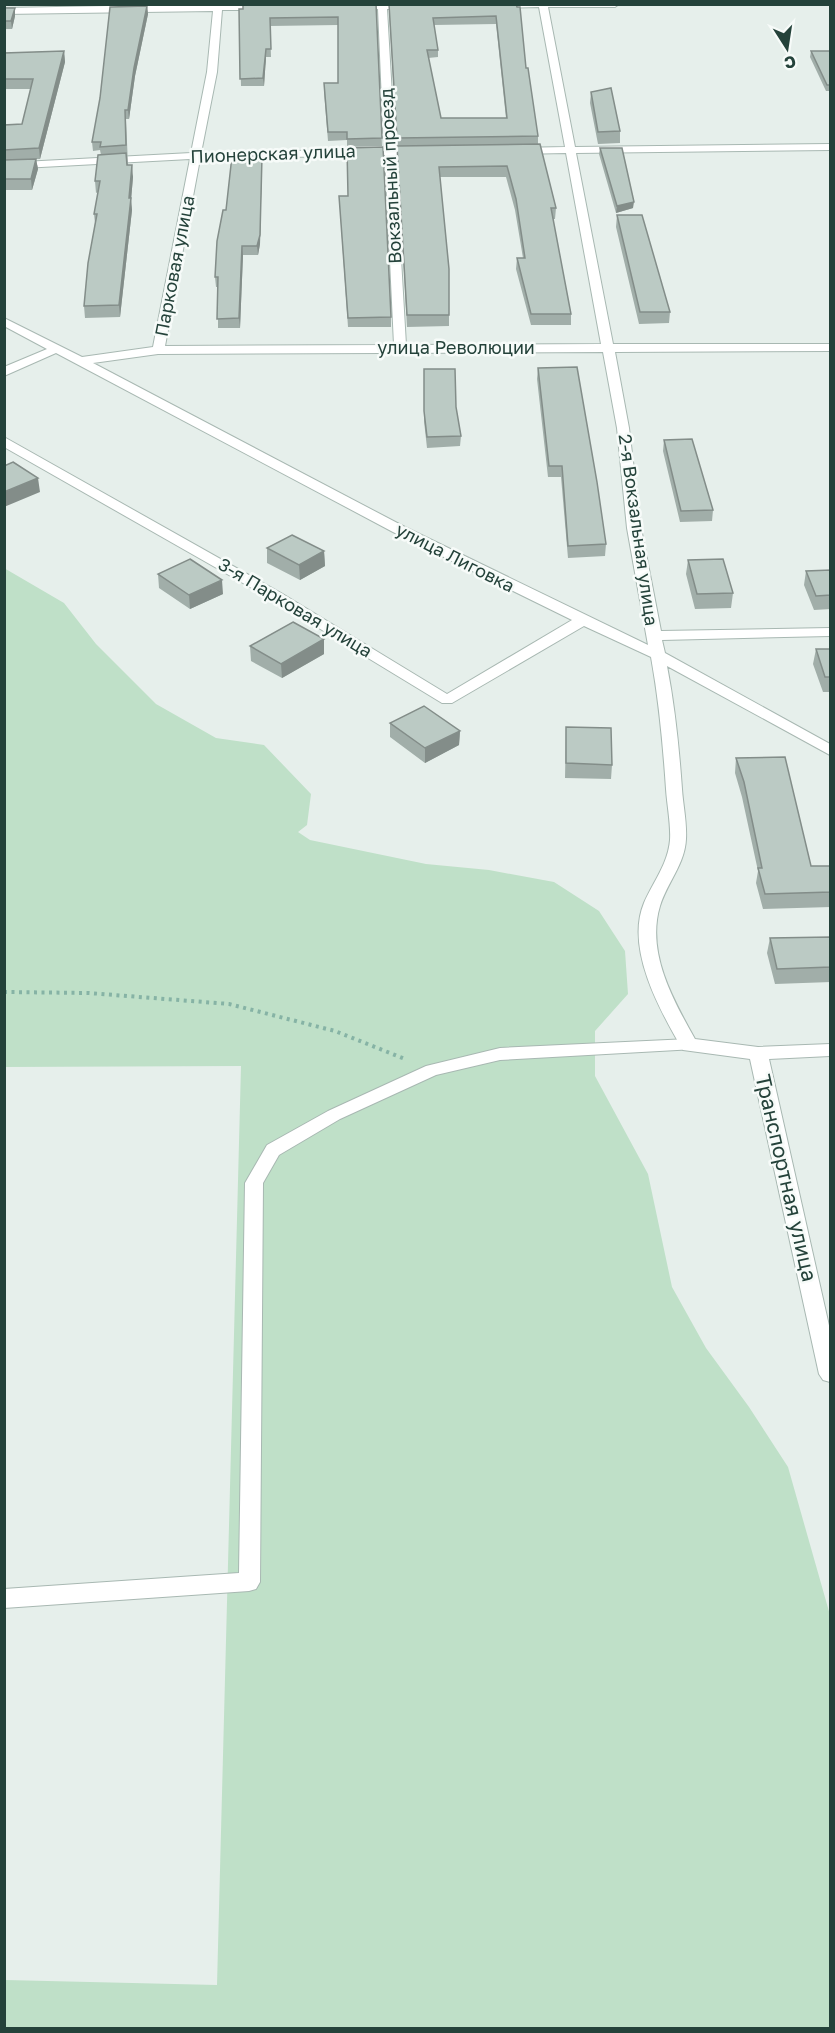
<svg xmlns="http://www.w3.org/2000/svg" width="835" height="2033" viewBox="0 0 835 2033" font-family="'Golos Text',sans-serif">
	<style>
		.green { fill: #bfe0c8 }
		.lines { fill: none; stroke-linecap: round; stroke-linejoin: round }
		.service-casing { stroke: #a8b8b2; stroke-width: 2 }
		.minor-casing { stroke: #a8b8b2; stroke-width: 2 }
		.path { stroke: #86b3a5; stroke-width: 4; stroke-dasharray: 3 4.5; stroke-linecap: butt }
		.service { fill: #fff; fill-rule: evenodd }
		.minor { fill: #fff; fill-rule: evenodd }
		.wall { fill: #a1aea9; fill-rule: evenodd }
		.shaded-wall { fill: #838d89 }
		.building { fill: #bbcac4; stroke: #838d89; stroke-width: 1.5; fill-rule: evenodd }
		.labels { text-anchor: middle; stroke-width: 5; stroke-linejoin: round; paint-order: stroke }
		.far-street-label { font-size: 18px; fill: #24423a; stroke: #f7fbf9 }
		.street-label { font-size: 21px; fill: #24423a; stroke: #f7fbf9 }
	</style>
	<rect width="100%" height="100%" fill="#e6efeb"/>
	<!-- green -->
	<path class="green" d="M4 568 64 603 96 644 156 704 216 738 264 745 311 794 307 825 298 832 310 840 426 864 489 870 554 882 599 911 625 951 628 994 595 1031V1076L648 1174 672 1287 706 1348 749 1407 788 1467 830 1615V2028H5V1980L217 1985 241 1066 5 1067Z"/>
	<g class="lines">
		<!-- service casing -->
		<g class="service-casing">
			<path id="service" d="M689 1039 695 1041 697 1045 695 1049 500 1060 436 1075 340 1119 279 1155 263 1183 260 1582 256 1589 249 1591 4 1608V1589L239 1573 245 1183 267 1145 328 1111 426 1066 500 1048Z"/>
		</g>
		<!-- minor casing -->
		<g class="minor-casing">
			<path id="minor" d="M213 4H266L270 7 265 10H222L217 72 201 153 384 149 378 9 353 10 348 7 352 4 417 6 412 9H387L395 148H421L426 151 421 154 395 155 406 345 601 344 566 153 517 154 512 151 517 148 565 147 539 7 494 8 490 4H619L615 7H548L575 147 830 144V150L576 153 613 344H830V351L615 352 629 428 641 528 661 631 830 628V636L662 640 665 653 830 744V755L667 666C675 707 679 747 682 789 683 805 687 822 686 839 685 864 667 883 660 906 646 952 673 1000 695 1039L758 1047 830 1044V1056L769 1059 830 1330V1382L823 1380 819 1374 750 1059 683 1050C660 1011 625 948 644 903 653 882 668 864 670 840 671 824 667 805 666 789 663 745 659 701 651 657L584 626 452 703H442L271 599 4 447V437L281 593 447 694 572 620 393 532 56 353 4 376V367L47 349 4 326V318L82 357 153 347 190 159 4 169V163L191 153 207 72 213 11 4 14V8ZM385 155 394 345 165 346 200 159ZM603 352 617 428 627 528 648 645 403 526 93 363 158 354Z"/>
		</g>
		<!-- path -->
		<path class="path" d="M4 992 89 993 229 1004 335 1031 405 1059"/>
		<!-- service -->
		<use href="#service" class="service"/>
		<!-- minor -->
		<use href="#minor" class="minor"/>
	</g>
	<!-- wall -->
	<path class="wall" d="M4 4H18V5L4 6Z
		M376 4 382 146 347 147V140L328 141 324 91 338 83V25L270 26 271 57H266L264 86H241L239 9Z
		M516 4 526 68 538 136V144L397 146 389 11ZM496 24 506 118H441L428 58 438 57V50L434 25Z
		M147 6 148 14 135 76 129 119H126L128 165 133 177 131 200 132 210 120 317 85 318 84 306 95 223 94 214 98 192 96 193 95 181 101 155 100 150 93 151 92 142Z
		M4 8H15V16L12 29H4Z
		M64 51 65 62 40 159H36L38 169 32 190H4V125L22 124 31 89H4V53Z
		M811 51H831V91H826L810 57Z
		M591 92 620 131V143L598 144 590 103Z
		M540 144 556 208 555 219H553L571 314V325H531L516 269 517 258H523L515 210 506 177H440L449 269V326L407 327 397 146Z
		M600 148 633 208 616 213 599 154Z
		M262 165 260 244 258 255H243L240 328H218V287H216L215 277 226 210Z
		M339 196 391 317V327H348Z
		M617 215 670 312 669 323 639 324 616 227Z
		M538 368 606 544 605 556 568 558 561 477H548L537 379Z
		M424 369 456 407 461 436 460 446 427 448 424 421Z
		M664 440 713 510 712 521 680 522 663 451Z
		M267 548 324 551 325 566 300 580 267 563Z
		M688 560 733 593 731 608 695 609 686 574Z
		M831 570V609L814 610 804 585 806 571Z
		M158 574 223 594 190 609 159 588Z
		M324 639V654L282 678 251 661 250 646Z
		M816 649H831V692H823L813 664Z
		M390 723 460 731 459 745 425 763 390 737Z
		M566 727 612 765 611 779 565 778Z
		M736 758 811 866H831V907L763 909 756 883 758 871 742 797 735 773Z
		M831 937V982L775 984 767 953 770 938Z"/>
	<!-- shaded-wall -->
	<path class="shaded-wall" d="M147 6 148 14 135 76 129 119 128 110 134 68Z
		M15 8V16L12 29 11 21Z
		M266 49V57L264 86 263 78Z
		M64 51 65 62 40 159 39 148Z
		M262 156 260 244 258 255 257 246Z
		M36 159 38 169 32 190 31 179Z
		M132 165 133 177 131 200 132 210 120 317 119 305Z
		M634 202 633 208 616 213 617 206Z
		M242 246 243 255 240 328 239 318Z
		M38 478 40 492 4 507V492Z
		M324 551 325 566 300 580 299 565Z
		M222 580 223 594 190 609 189 595Z
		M324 639V654L282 678 281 664Z
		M460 731 459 745 425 763V748Z"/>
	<!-- building -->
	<path class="building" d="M316 4H376L382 138 347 139V132H328L324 83H338V17L270 18 271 49H266L263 78 240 79 239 9H243V5Z
		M389 4H516L517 7H520L526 68H528L538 136 397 138ZM496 16 507 118H441L427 50H438L433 18Z
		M147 6 134 68 128 110H125L126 145 100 147 101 142H92L100 98 110 7Z
		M4 8H15L11 21H4Z
		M64 51 39 148 4 150V125L22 124 33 79H4V53Z
		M811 51H831V85H827Z
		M611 88 620 131 598 132 591 92Z
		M540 144 556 208H551L571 314H531L517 258H525L516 199 507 166 439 167 449 269V315H407L397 146Z
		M383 147 391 317 348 318 339 196H348L347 148Z
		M600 148H622L634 202 617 206Z
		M126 153 127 165H132L129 198H131L119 305 84 306 88 263 97 214H94L100 181H95L98 155Z
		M232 156H262L260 235 257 246H242L239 318 217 319 218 277H215L217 241 223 210H226Z
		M36 159 31 179H4V160Z
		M617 215H642L670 312H640Z
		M577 367 597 482 606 544 568 546 562 466H549L538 368Z
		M424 369H455L456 407 461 436 427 437 424 411Z
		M692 439 713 510 681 511 664 440Z
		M13 462 38 478 4 492V466Z
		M292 535 324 551 299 565 267 548Z
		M190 559 222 580 189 595 158 574Z
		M723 559 733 593 697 594 688 560Z
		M831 570V595L816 596 806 571Z
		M293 622 324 639 281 664 250 646Z
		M816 649H831V677H825Z
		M424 706 460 731 425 748 390 723Z
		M566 727 611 728 612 765 566 763Z
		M785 757 811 866H831V892L765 894 758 868H762L744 782 736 758Z
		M831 937V967L777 969 770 938Z"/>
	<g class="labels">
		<!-- far-street labels -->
		<g class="far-street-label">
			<text transform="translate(273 154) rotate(-2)" y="6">Пионерская улица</text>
			<text transform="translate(391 176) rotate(-93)" y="6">Вокзальный проезд</text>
			<text transform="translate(175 266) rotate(-79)" y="6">Парковая улица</text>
			<text x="456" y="354">улица Революции</text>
			<text transform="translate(638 530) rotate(82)" y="6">2-я Вокзальная улица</text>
			<text transform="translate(455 558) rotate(27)" y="6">улица Лиговка</text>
			<text transform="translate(295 608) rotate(31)" y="6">3-я Парковая улица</text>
		</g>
		<!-- street labels -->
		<g class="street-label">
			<text transform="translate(786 1178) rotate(77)" y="7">Транспортная улица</text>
		</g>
	</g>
	<!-- border -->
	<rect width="835" height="2033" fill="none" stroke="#24423a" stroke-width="12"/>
	<!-- north arrow -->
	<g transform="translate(787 48) rotate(168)" stroke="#f7fbf9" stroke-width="4.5" paint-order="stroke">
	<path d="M0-4.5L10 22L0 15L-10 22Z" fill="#24423a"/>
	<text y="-9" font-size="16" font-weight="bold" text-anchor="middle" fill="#24423a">С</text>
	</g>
</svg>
